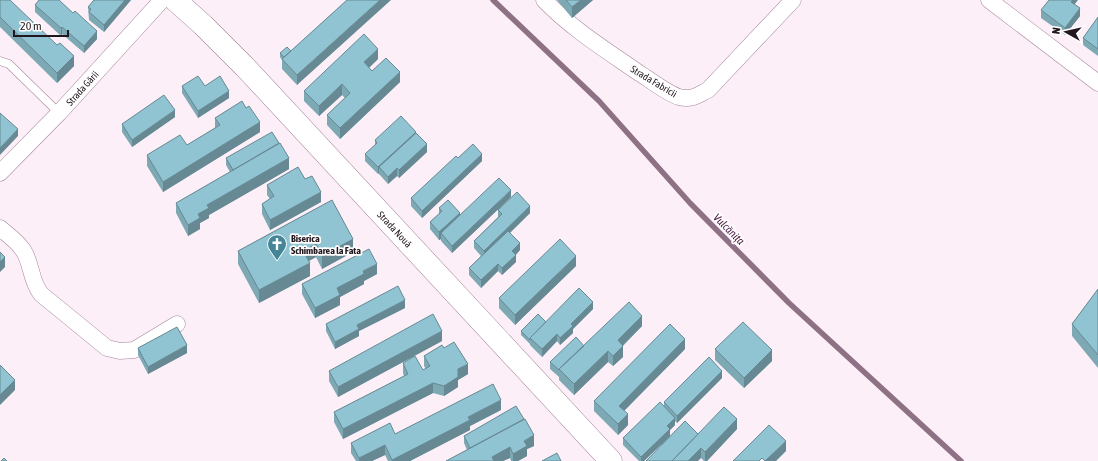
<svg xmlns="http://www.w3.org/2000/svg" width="1098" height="461" viewBox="0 0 1098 461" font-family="'Asap Condensed',sans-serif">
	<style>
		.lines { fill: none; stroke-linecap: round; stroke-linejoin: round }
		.stream { stroke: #8e7185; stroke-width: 5.5 }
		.lane-casing { stroke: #a3849a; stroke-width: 9 }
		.street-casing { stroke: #a3849a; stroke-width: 17 }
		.secondary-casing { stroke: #a3849a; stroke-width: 23 }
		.lane { stroke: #fff; stroke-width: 8 }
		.street { stroke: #fff; stroke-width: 16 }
		.secondary { stroke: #fff; stroke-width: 22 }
		.wall { fill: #7da9b5 }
		.shaded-wall { fill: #668993 }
		.building { fill: #91c4d2; stroke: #668993 }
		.labels { text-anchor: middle; stroke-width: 3.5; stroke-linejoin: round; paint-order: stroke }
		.street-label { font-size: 10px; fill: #23171f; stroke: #fff }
		.poi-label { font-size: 10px; font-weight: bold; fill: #23171f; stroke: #fff; text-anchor: start }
		.water-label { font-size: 11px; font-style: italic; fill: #4d1e43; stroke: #fff }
	</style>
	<rect width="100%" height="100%" fill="#fdeff8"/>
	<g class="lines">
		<!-- stream -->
		<path class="stream" d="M493 0 599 101 690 203 789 303 961 461"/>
		<!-- lane casing -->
		<g class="lane-casing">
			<path id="lane" d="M0 61 9 64 59 113"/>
		</g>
		<!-- street casing -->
		<g class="street-casing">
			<path id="street" d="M544 0C572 29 606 50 639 73 649 79 668 94 679 97 692 100 696 96 708 90L793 0
				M989 0 1098 83
				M0 173 59 113 162 0
				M0 228C8 235 17 241 23 250 32 263 30 280 41 294L107 348 120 351 134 350 177 324"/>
		</g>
		<!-- secondary casing -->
		<g class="secondary-casing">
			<path id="secondary" d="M175 0 203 25 245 67 611 461"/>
		</g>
		<!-- lane -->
		<use href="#lane" class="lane"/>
		<!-- street -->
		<use href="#street" class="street"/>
		<!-- secondary -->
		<use href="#secondary" class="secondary"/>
	</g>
	<!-- wall -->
	<path class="wall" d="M0 0 74 66 57 83 0 27Z
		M94 0H131L104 32 89 20 88 7Z
		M347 0 297 85 282 69V60L280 57V53L291 51Z
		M557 0H593L572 18Z
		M35 5 97 39 84 53 62 34 61 36 35 12Z
		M1041 10 1080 16 1065 35 1041 18Z
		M1098 17V56L1083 45V38Z
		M378 59 369 68 372 71 400 82 340 139 327 125V115L345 98 342 95 319 116 304 101V91Z
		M182 86 229 98 198 118 182 93Z
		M175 117 132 147 122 132V124Z
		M215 118 260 132 163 192 147 166V155L187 145 215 128Z
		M416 133 427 152 399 178 397 176 388 184 379 174V173L378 174 365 161V154L375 145V140Z
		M226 158 289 169 209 215V218L200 223V229L188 236 176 213V203L230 172 226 165Z
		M458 158 482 161 422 218 411 206V198Z
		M305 179 321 202 270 230 262 214V204L270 199 267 195V185Z
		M511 197 452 253 441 241V239L439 240 430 229V222L439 214V208L460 215Z
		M332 200 353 252 322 269 316 257 309 261 310 276 259 303 238 264V251Z
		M498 210 530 213 510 233 520 250 516 255V262L502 275 498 271 481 288 469 275V268L481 256 474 248V241L498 217Z
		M576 266 515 325 499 308V298Z
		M377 274 364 281V284L340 297V305L315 318 302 294V284Z
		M1098 289V368L1072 336V324Z
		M405 308 359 331V336L335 349 326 331V324Z
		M593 309 573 329V333L560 345 557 341 542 357 530 345V344L521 335V331L546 322Z
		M642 326 623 346V357L613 366 608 362 574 395 559 380V377L550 369V362L584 346Z
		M442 341 338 397 329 381V371Z
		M138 348 187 353 148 374 138 355Z
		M444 348 468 374 458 380V387L444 396 433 393 343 439 334 422V412L404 376 403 373V363L423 370 426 369 424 366V356Z
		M685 349 624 411 628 425 618 435 594 411V401Z
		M715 349 772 361 744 388 715 360Z
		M722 378 677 423 675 421V425L670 430V436L698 434 737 429 707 461H704L701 458 661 445 644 461H639L623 445V438L664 405V402Z
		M501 410 470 426V430L410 461H388L385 455 372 461H356L351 453V443L395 434Z
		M464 436 534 446 527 449V456L518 461H511L510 458 503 461H446L467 450 464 443Z"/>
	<!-- shaded-wall -->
	<path class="shaded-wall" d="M125 0H131L104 32V25Z
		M380 0H391L297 85V75Z
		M581 0H593L572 18V7Z
		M1073 0H1078L1071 9V2Z
		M1080 8V16L1065 35V28Z
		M62 27V34L61 36V28Z
		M97 31V39L84 53V46Z
		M378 49V59L364 72V62Z
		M74 56V66L57 83V73Z
		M400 72V82L340 139V128Z
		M342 84V95L319 116V106Z
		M229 91V98L198 118V111Z
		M175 110V117L132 147V140Z
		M260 122V132L163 192V182Z
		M18 129V136L0 155V148Z
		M416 132V139L379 167V173L378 174V167Z
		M427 144V152L399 178V170Z
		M482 154V161L422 218V211Z
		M289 158V169L209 215V218L200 223V229L188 236V225L207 205Z
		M397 168V176L388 184V177Z
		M511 190V197L452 253V246Z
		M321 192V202L270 230V220Z
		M530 206V213L484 258V251Z
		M460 213V221L441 233V239L439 240V232Z
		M353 239V252L322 269V256Z
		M520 243V250L512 258V251Z
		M316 244V257L303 264V251Z
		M516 255V262L502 275V268Z
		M576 256V266L515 325V315Z
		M5 257V267L0 272V262Z
		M310 263V276L259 303V290Z
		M377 264V274L364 281V284L340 297V305L315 318V308L337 288 363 271Z
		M498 264V271L481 288V280Z
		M405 300V308L359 331V336L335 349V342L357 325Z
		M593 302V309L573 329V333L560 345V338L571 324Z
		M642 316V326L618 350V340Z
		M442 331V341L338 397V387Z
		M557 334V341L542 357V349Z
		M685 339V349L619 416V406Z
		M187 345V353L148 374V367Z
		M623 346V357L613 366V356Z
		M772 350V361L744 388V378Z
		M608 351V362L574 395V384Z
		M468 364V374L458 380V387L444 396V386L458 369Z
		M722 371V378L677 423V416Z
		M15 380V390L0 405V395Z
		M433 383V393L343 439V429Z
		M501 400V410L470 426V430L410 461H392V460L468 417Z
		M628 414V425L618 435V424Z
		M675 418V425L670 430V436L644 461H641V457L667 426Z
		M737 419V429L707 461H705V452Z
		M534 435V446L527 449V456L518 461H513V454L524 441Z
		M786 441V451L776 461H765Z
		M385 445V455L372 461H359V458Z
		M510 447V458L503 461H492V457Z
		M701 448V458L698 461H688Z"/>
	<!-- building -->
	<path class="building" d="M0 0H10L57 45 60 43 74 56 57 73 0 17Z
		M39 0H59L73 13 75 11 97 31 84 46 62 27 61 28 35 5Z
		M94 0H125L104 25 89 12 91 9 88 7Z
		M347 0H380L297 75 282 59Z
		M566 0H581L572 7Z
		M1049 0H1073L1071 2 1080 8 1065 28 1041 10Z
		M1098 17V49L1083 38Z
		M364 34 378 49 364 62 372 71 386 58 400 72 340 128 327 115 350 93 342 84 319 106 304 91Z
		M287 47 291 51 284 57 280 53Z
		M198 76 205 86 220 76 229 91 198 111 182 86Z
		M164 95 175 110 132 140 122 124Z
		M242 101 246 108 249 106 260 122 163 182 147 155 180 135 187 145 220 125 215 118Z
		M0 113 18 129 0 148Z
		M401 116 416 132 378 167 365 154 377 143 375 140Z
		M272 132 279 143 233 170 226 158Z
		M416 133 427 144 399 170 397 168 388 177 379 167Z
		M280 143 289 158 207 205 209 208 198 214 200 218 188 225 176 203Z
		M473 144 482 154 422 211 411 198 456 156 458 158Z
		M298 167 305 179 312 176 321 192 270 220 262 204 274 196 267 185Z
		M499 178 511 190 452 246 441 233Z
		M517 192 530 206 484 251 474 241 502 214 498 210Z
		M332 200 353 239 322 256 316 244 303 251 310 263 259 290 238 251Z
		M448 200 460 213 439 232 430 222 442 211 439 208Z
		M508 231 520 243 512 251 516 255 502 268 498 264 481 280 469 268Z
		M560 239 576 256 515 315 499 298Z
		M369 249 377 264 363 271 364 274 337 288 340 295 315 308 302 284Z
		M0 252 5 257 0 262Z
		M398 286 405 300 357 325 359 329 335 342 326 324Z
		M579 288 593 302 571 324 573 326 560 338 557 334 542 349 530 338Z
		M1098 289V355L1072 324Z
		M629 302 642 316 618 340 623 346 613 356 608 351 574 384 559 369Z
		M433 314 442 331 338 387 329 371Z
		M538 314 546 322 530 338V340L521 331Z
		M743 322 772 350 744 378 715 349Z
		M670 324 685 339 619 406 628 414 618 424 594 401Z
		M177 327 187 345 148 367 138 348Z
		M576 337 584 346 559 369V370L550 362Z
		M454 342 468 364 458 369V377L444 386 433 383 343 429 334 412 408 374 403 363 415 356 423 370 430 366 424 356 442 345 444 348Z
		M709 357 722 371 677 416 664 402Z
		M0 365 15 380 0 395Z
		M493 384 501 400 468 417 470 420 392 460 385 445 359 458 351 443 390 423 395 434Z
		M660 402 675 418 667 426 670 429 641 457 623 438Z
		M516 406 524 419 470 448 464 436Z
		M724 407 737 419 705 452 701 448 688 461H672Z
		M525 419 534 435 524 441 527 446 513 454 510 447 492 457 494 461H446Z
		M685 421 698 434 672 461H646Z
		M769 425 786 441 765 461 762 458 759 461H733Z
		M557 453 561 461H542Z
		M4 458 7 461H1Z"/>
	<!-- icons -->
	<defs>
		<g id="church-pin" transform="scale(1)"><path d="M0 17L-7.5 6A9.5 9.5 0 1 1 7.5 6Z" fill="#448697" stroke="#fff"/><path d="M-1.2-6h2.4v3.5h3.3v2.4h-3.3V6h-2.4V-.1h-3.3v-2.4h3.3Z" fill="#fff"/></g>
	</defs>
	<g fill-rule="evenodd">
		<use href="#church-pin" x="277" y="244"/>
	</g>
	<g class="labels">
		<!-- street labels -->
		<g class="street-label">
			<text transform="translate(654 81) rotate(31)" y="4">Strada Fabricii</text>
			<text transform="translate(82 88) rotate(-48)" y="4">Strada Gării</text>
			<text transform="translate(395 229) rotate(47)" y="4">Strada Nouă</text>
		</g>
		<!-- poi labels -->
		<g class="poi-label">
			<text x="291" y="242">Biserica<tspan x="291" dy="12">Schimbarea la Fata</tspan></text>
		</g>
		<!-- water labels -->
		<g class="water-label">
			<text transform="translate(729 229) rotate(45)" y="4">Vulcănița</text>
		</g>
	</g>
	<!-- north arrow -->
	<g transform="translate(1066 32) rotate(278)" stroke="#ffffff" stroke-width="3" paint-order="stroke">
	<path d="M0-3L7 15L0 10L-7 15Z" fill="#23171f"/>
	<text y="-6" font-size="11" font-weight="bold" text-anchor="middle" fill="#23171f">N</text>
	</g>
	<!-- scale -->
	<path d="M14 30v6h54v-6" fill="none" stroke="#23171f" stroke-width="2"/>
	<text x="20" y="30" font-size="12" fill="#23171f" stroke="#ffffff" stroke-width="3" paint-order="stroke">20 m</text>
</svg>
